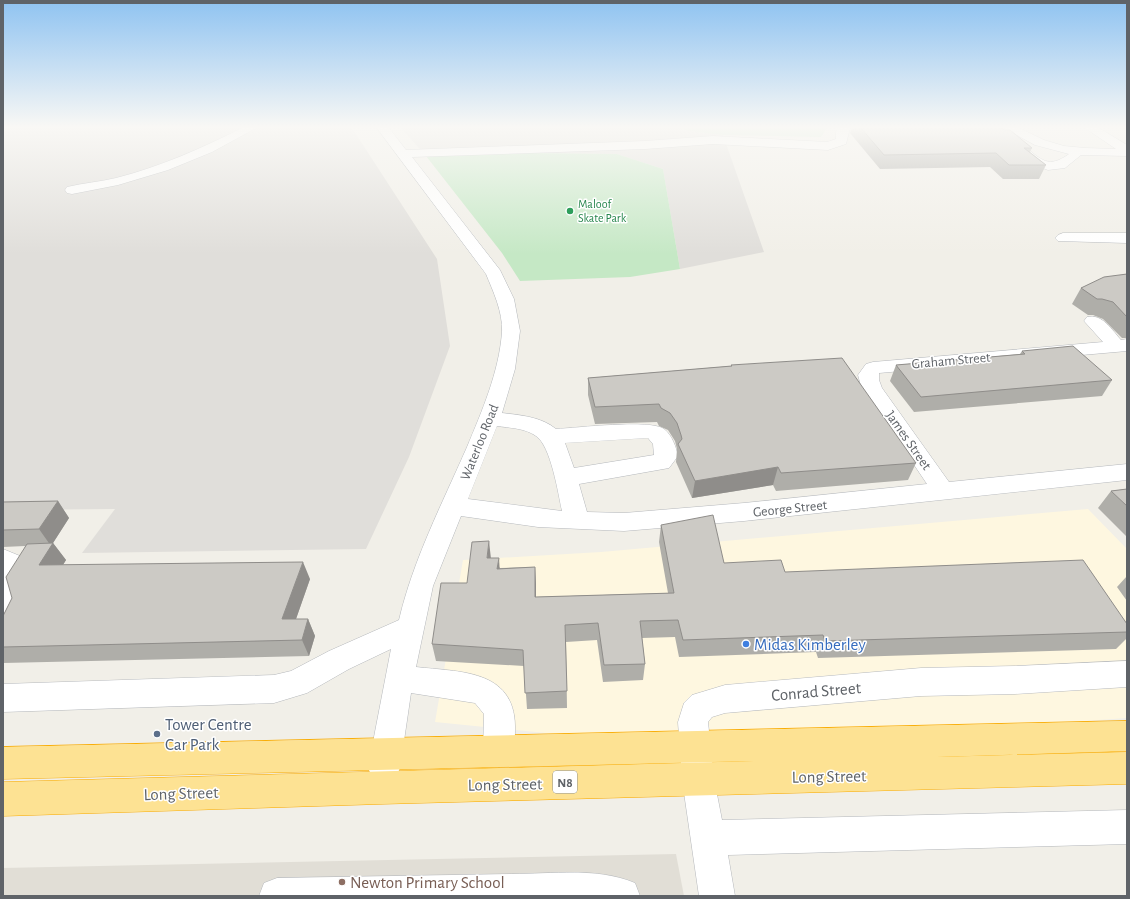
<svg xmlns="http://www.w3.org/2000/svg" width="1130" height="899" viewBox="0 0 1130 899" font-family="'Alegreya Sans',sans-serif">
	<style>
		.commercial { fill: #fef7e0 }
		.industrial { fill: #e0deda }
		.education { fill: #e1ded6 }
		.green { fill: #c5e8c5 }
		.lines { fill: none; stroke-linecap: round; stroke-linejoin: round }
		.minor-casing { stroke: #b5b8bc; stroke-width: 1 }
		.highway-casing { stroke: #f9ab00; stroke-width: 1 }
		.minor { fill: #fff; fill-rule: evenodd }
		.highway { fill: #fde293; fill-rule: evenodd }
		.wall { fill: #afaea9 }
		.shaded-wall { fill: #8f8d8a }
		.building { fill: #cccac5; stroke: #8f8d8a }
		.leisure-dot { fill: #2e9e5b; stroke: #fff; stroke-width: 1.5 }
		.shop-dot { fill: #3f7fe0; stroke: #fff; stroke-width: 1.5 }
		.service-dot { fill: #5c6f8a; stroke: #fff; stroke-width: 1.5 }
		.education-dot { fill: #8d6e63; stroke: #fff; stroke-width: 1.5 }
		.labels { text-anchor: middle; stroke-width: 3; stroke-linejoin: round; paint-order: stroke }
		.far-leisure-label { font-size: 12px; fill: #27864d; stroke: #fff; text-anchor: start }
		.shield { fill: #fff; stroke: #8f9295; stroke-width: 1 }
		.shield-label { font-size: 13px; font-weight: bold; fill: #5f6368 }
		.street-label { font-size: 14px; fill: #5f6368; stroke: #fff }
		.near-shop-label { font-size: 17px; fill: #366cbe; stroke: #fff; text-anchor: start }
		.near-street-label { font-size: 17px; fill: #5f6368; stroke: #fff }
		.near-service-label { font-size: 17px; fill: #4e5e75; stroke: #fff; text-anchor: start }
		.near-education-label { font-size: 17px; fill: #785e54; stroke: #fff; text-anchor: start }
	</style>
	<rect width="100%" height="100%" fill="#f1efe8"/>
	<!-- commercial -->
	<path class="commercial" d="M1088 509 1127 549V718L696 748 435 722 463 560 601 552Z"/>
	<!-- industrial -->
	<path class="industrial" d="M3 128H352L437 259 450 346 409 457 366 549 82 553 115 509 3 510Z
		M401 128H680L688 131 723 135 764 252 680 269 663 169 617 154 452 152 426 156Z"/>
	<!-- education -->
	<path class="education" d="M676 854 684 896H3V868Z"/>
	<!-- green -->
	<path class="green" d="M681 128H827L821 137 723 135 688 131Z
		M452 152 617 154 663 169 680 269 630 277 520 281 502 253 426 156Z"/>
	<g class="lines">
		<!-- minor casing -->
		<g class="minor-casing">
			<path id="minor" d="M242 128H256L212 152 168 170 118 185 72 194 67 193 65 190 67 187C83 183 100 182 116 178 160 167 202 148 242 128Z
				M377 128H389L406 150 645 141 713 136 827 142 836 139V131L838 128H850L846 144 828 150 713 144 645 149 412 157 500 270 514 299 520 331 515 369 502 413C520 415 542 417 556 429 577 428 650 419 664 429 672 435 676 447 678 456L669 468 579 484 587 512 624 513 744 503 927 484 861 386 858 375 866 364 873 362 1103 342 1084 321 1087 317C1102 313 1112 330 1121 340L1127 339V351L879 373V380L882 388 949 482 1127 464V480L744 521 624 531 538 527 461 516 433 586 416 667C459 672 514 669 515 726 515 739 515 750 510 762L499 767 488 762 483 751 484 714 475 703 411 693 400 768 395 779 384 784 373 779 368 768 391 649 349 669 307 693 274 703 3 712V684L274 675 291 671 329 651 399 620C413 560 442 504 467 447 482 411 499 372 502 332 503 312 493 291 486 274ZM497 426C510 428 525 428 536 436 551 446 558 493 562 511L468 499ZM648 438 653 444 654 455 574 468 565 443Z
				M1004 128H1019L1044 140 1064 146 1085 148 1116 149 1085 128H1099L1127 145V156L1081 155 1065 168 1048 170 1032 164 1014 149 1020 145 1024 146C1042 160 1048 169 1069 154L1035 145Z
				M1063 233H1127V243L1058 241 1055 238 1058 235Z
				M3 549 20 556 24 566 19 593 25 614 13 640 3 643Z
				M1127 661V687L1015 694 921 696 725 713 712 717 708 722 714 779 722 820 1127 810V844L728 855 735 896H699L682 779 678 722 684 703 692 695 725 685 921 668 1015 666Z
				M512 874C552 874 597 867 635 883L640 896H259L264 883 277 878Z"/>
		</g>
		<!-- highway casing -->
		<g class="highway-casing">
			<path id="highway" d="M1127 721V751L937 757 1127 752V784L382 804 3 816V782L754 761 3 779V747Z"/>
		</g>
		<!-- minor -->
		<use href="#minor" class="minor"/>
		<!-- highway -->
		<use href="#highway" class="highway"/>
	</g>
	<!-- wall -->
	<path class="wall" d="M852 128H1001L1032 148 1030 152 1046 165 1039 179H1003L990 167 880 169 850 133Z
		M1127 274V338H1122L1103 319 1093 315H1088L1072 304 1081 288Z
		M1022 351 1112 380 1102 396 914 412 890 381 896 365 1020 354Z
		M731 365 916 463 908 480 776 491 773 485 692 498 676 462 677 449 675 441 668 430 659 426 657 422 595 424 588 395V378L731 366Z
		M1127 489V537L1098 508 1111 491Z
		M58 501 69 518 53 543 66 560 63 565 310 579 296 619H308L315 636 309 656 3 663V616L12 598 25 546 3 547V502Z
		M661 525 724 563 1127 624V638L1116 649 818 658 816 652 679 657 675 637 642 638 645 664 643 680 603 682 597 640 566 642 567 708 527 709 524 666 436 661 432 644 467 583 491 558 500 568 535 567 536 597 668 593 659 542Z
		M1127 576V601L1117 587Z"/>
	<!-- shaded-wall -->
	<path class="shaded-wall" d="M778 467 773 485 692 498 695 481Z
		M58 501 69 518 53 543 66 560 52 582 39 565 51 546 39 529Z
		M489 541 491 559 487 558Z
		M499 558 500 575 497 569Z
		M303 562 310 579 290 636 282 619Z
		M535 567 536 584V614L535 597Z
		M308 619 315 636 309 656 302 640Z"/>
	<!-- building -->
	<path class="building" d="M861 128H1001L1005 130H1010L1032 148H1024L1046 165H1009L996 153 884 155Z
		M1127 274V317L1113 302 1102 299H1097L1081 288 1104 277Z
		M1073 346 1112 380 921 397 896 365 1025 354 1022 351Z
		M842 358 916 463 781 473 778 467 695 481 678 444 682 439 681 435 677 423 670 413 661 408 659 404 595 407 588 378 732 366 731 365Z
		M1127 489V506L1111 491Z
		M58 501 39 529 3 530V502Z
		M713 515 724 563 781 560 785 572 1083 560 1127 624V632L825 641 823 635 683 640 678 620 640 621 645 664 604 665 598 623 565 625 567 691 525 693 523 650 432 644 441 583H467L472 542 489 541 487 558H499L497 569 535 567V597L674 593 661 525Z
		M53 543 39 565 303 562 282 619H308L302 640 3 647V616L12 598 6 577 27 544Z"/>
	<!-- sky -->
	<linearGradient id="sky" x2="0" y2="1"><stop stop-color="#8fc3f1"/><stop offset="0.5" stop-color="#f9f8f5"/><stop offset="1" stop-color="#f9f8f5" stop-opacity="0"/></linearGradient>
	<rect width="1130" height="254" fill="url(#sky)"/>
	<!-- markers -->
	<circle class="leisure-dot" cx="570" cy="211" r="4"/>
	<circle class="shop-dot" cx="746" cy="644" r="4"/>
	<circle class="service-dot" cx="157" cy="734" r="4"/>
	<circle class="education-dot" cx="342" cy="882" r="4"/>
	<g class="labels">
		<!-- far-leisure labels -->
		<g class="far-leisure-label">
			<text x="578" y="208">Maloof<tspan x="578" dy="14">Skate Park</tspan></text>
		</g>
		<!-- shield labels -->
		<rect class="shield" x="553" y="771" width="24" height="22" rx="3"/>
		<g class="shield-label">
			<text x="565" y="787">N8</text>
		</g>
		<!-- street labels -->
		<g class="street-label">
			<text transform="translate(951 360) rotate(-5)" y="5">Graham Street</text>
			<text transform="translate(909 440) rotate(55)" y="5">James Street</text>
			<text transform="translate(479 442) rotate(-68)" y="5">Waterloo Road</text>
			<text transform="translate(790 508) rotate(-6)" y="5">George Street</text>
		</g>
		<!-- near-shop labels -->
		<g class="near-shop-label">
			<text x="754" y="650">Midas Kimberley</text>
		</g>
		<!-- near-street labels -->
		<g class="near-street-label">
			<text transform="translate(816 691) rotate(-5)" y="6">Conrad Street</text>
			<text transform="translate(829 776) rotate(-1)" y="6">Long Street</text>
			<text transform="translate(505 784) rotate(-1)" y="6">Long Street</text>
			<text transform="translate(181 793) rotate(-2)" y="6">Long Street</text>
		</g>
		<!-- near-service labels -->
		<g class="near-service-label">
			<text x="165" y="730">Tower Centre<tspan x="165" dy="20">Car Park</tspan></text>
		</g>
		<!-- near-education labels -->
		<g class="near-education-label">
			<text x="350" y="888">Newton Primary School</text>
		</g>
	</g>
	<!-- border -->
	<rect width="1130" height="899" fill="none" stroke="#5f6368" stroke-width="8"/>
</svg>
